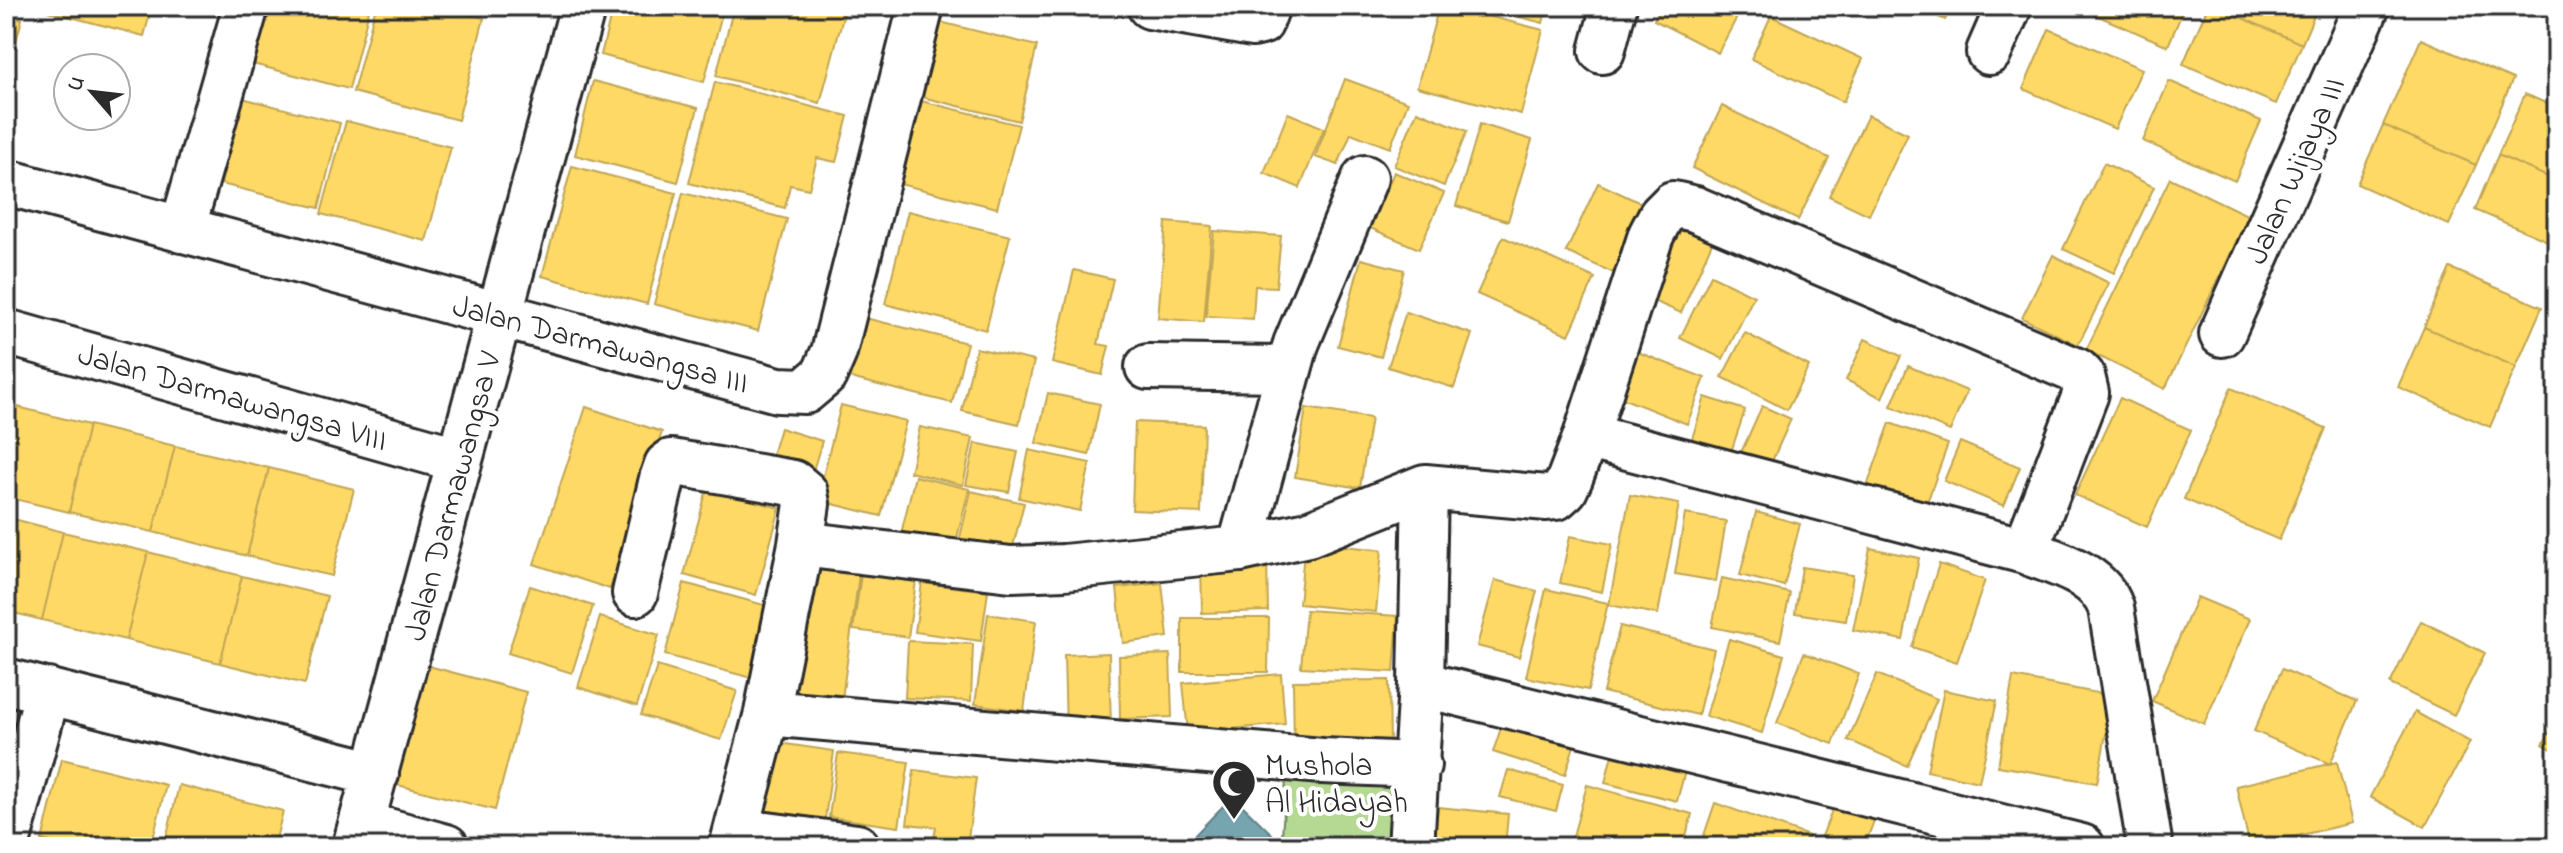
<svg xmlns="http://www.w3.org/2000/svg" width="2563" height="853" viewBox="0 0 2563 853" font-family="'Indie Flower',sans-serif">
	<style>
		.green { fill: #b5d993; stroke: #70825f; stroke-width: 2 }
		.homes { fill: #ffd966; stroke: #bfa554; stroke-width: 2 }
		.public { fill: #76a5af; stroke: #608087; stroke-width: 2 }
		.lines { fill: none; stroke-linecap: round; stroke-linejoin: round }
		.minor-casing { stroke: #2b2b2b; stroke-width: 50 }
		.minor { stroke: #fff; stroke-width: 44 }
		.labels { text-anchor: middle; stroke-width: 8; stroke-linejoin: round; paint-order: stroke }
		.street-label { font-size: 32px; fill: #2b2b2b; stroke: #fff }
		.poi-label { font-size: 32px; fill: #2b2b2b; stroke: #fff; text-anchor: start }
	</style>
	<rect width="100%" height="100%" fill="#fff"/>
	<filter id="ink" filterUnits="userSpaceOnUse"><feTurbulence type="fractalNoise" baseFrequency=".0125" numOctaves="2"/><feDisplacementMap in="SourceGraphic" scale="16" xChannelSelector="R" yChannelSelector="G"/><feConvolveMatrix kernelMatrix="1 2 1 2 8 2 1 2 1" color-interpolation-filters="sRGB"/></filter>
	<g filter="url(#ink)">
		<!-- green -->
		<path class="green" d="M1286 780 1391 787 1388 844 1282 836Z"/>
		<!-- homes -->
		<path class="homes" d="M41 6H152L144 36 40 9Z
			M264 6H370L349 89 249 63Z
			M376 6H436L484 18 458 120 353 92Z
			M456 6H488L486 14Z
			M613 6H724L704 82 601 55Z
			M734 6H846L820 103 716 76Z
			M1439 6H1449L1543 30 1521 114 1417 87Z
			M1477 6H1547L1543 23Z
			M1661 6H1743L1718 53 1654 20Z
			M1915 6H1952L1945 20Z
			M2075 6H2185L2168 46Z
			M2208 6H2215L2302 44 2276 104 2183 64Z
			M2215 6H2318L2302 44Z
			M6 14 22 19 6 80Z
			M1771 16 1863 59 1843 102 1751 59Z
			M940 22 1037 46 1019 121 922 97Z
			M2557 24V49L2548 45Z
			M2049 29 2142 69 2115 129 2023 89Z
			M2421 39 2513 79 2476 165 2383 125Z
			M1345 79 1408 102 1390 148 1351 133 1338 165 1315 157Z
			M593 81 698 108 678 182 575 155Z
			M2169 81 2261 121 2235 181 2143 141Z
			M715 82 848 116 836 162 817 158 809 189 790 185 785 208 689 183Z
			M2525 94 2557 108V181L2498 155Z
			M242 98 340 123 319 208 221 184Z
			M921 101 1019 125 997 208 900 184Z
			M1722 106 1829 158 1798 220 1692 168Z
			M1417 111 1467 131 1444 186 1394 166Z
			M1288 113 1324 128 1300 188 1264 173Z
			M1868 115 1908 134 1869 215 1829 196Z
			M346 121 451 147 426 241 321 214Z
			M1480 124 1532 140 1508 221 1456 206Z
			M2383 125 2476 165 2449 225 2357 184Z
			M2498 155 2557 181V245L2475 210Z
			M2104 163 2154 187 2114 273 2063 249Z
			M572 166 676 193 647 304 542 276Z
			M1394 172 1444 193 1419 249 1370 228Z
			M2170 178 2249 216 2165 389 2086 350Z
			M1598 183 1647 206 1616 274 1566 252Z
			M683 193 787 219 758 331 654 304Z
			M908 211 1010 236 986 330 885 304Z
			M1166 222 1212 226 1204 322 1158 318Z
			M1678 222 1714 238 1681 313 1644 297Z
			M1214 231 1281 236 1276 287 1255 286 1253 319 1206 316Z
			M1503 237 1595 278 1569 335 1477 294Z
			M2053 255 2109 283 2078 345 2022 318Z
			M1361 259 1404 270 1381 357 1338 346Z
			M2450 268 2542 307 2516 367 2424 327Z
			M1074 270 1113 279 1098 344 1109 346 1102 375 1052 363Z
			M1711 275 1754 296 1723 359 1680 338Z
			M1406 312 1472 334 1454 388 1388 367Z
			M865 318 967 343 952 403 850 378Z
			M2424 327 2516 367 2490 427 2398 387Z
			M1745 333 1809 366 1787 410 1722 377Z
			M1865 339 1901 356 1882 398 1846 380Z
			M1622 346 1705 378 1687 424 1604 391Z
			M976 348 1034 361 1019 424 962 411Z
			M1908 366 1967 391 1950 431 1891 406Z
			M2231 388 2326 428 2279 540 2184 499Z
			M1048 393 1100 404 1089 455 1036 443Z
			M1705 397 1745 410 1728 461 1689 448Z
			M2120 398 2191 430 2147 527 2075 495Z
			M6 404 89 425 69 512 6 497Z
			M841 405 906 421 881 516 817 500Z
			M1762 406 1791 419 1768 470 1739 457Z
			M586 407 662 432 610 589 534 564Z
			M1306 408 1371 418 1360 488 1295 477Z
			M1135 422 1204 425 1201 513 1132 510Z
			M1890 423 1948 444 1925 508 1867 486Z
			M89 425 175 446 153 532 69 512Z
			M920 427 973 438 963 485 910 472Z
			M780 428 822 441 812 474 770 461Z
			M1960 442 2020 467 2004 506 1944 481Z
			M975 443 1018 452 1009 492 966 485Z
			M175 446 269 468 247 556 153 532Z
			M1029 450 1090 463 1080 511 1019 498Z
			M269 468 354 489 332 576 247 556Z
			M915 476 969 489 954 550 900 538Z
			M707 489 780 508 756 595 684 575Z
			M971 491 1024 503 1009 562 957 550Z
			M1630 495 1679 504 1658 614 1609 605Z
			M1756 512 1800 524 1784 586 1740 575Z
			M1685 514 1726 521 1716 581 1675 574Z
			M6 517 63 532 42 620 6 611Z
			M63 532 148 552 126 640 42 620Z
			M1570 536 1612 544 1602 592 1560 583Z
			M1305 542 1382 550 1376 612 1299 604Z
			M1870 548 1919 558 1903 640 1853 630Z
			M148 552 242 576 220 663 126 640Z
			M1267 558 1268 611 1202 613 1201 559Z
			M806 560 860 567 841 706 787 699Z
			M863 560 918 567 908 637 853 630Z
			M1939 564 1985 580 1957 662 1912 647Z
			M1802 567 1853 575 1846 621 1795 613Z
			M242 576 327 596 305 684 220 663Z
			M1722 578 1790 593 1780 641 1712 627Z
			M1495 580 1537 591 1519 657 1477 646Z
			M684 583 771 607 752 678 665 655Z
			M922 583 988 591 981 641 915 632Z
			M1162 583 1168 637 1123 643 1117 588Z
			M530 586 593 606 572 673 508 653Z
			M1546 589 1608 603 1588 690 1526 677Z
			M2197 597 2250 619 2204 724 2152 701Z
			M1306 610 1398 616 1394 672 1301 667Z
			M988 614 1036 621 1024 711 975 704Z
			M600 617 659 635 637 706 578 687Z
			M1182 618H1269L1268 672H1182Z
			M2421 621 2485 653 2454 715 2390 684Z
			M1620 626 1714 649 1698 715 1603 692Z
			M1729 639 1784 655 1762 733 1706 716Z
			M908 641 973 644 971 701 905 698Z
			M1109 653 1111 729 1066 731 1064 655Z
			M1804 653 1859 674 1833 744 1777 723Z
			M1170 654 1172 717 1120 719 1119 656Z
			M421 664 526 692 495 810 390 783Z
			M657 666 737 691 721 740 641 715Z
			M2282 669 2357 701 2330 764 2254 731Z
			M1281 674 1285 724 1188 733 1183 683Z
			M1877 674 1937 699 1907 766 1848 740Z
			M2013 677 2113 696 2097 783 1998 766Z
			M1389 680 1390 747 1294 749 1293 681Z
			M1944 690 1997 701 1979 782 1927 771Z
			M2415 712 2470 742 2425 827 2370 797Z
			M1505 716 1576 739 1565 775 1493 752Z
			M2557 719V752L2543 744Z
			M772 742 834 751 825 819 761 810Z
			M1615 742 1688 760 1677 801 1605 783Z
			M838 753 909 762 899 827 829 817Z
			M62 759 166 785 151 847H70L42 840Z
			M2337 762 2352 823 2250 847 2236 786Z
			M914 770 976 778 967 847 933 845 936 827 907 824Z
			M1508 770 1563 785 1556 811 1500 797Z
			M179 785 283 811 274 847H164Z
			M1587 785 1692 814 1683 847H1570Z
			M1840 789 1880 805 1864 847H1818Z
			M1715 803 1809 836 1805 847H1700Z
			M1438 807 1508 814 1505 847H1434Z
			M42 840 70 847H40Z"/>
		<!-- public -->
		<path class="public" d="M1233 796 1285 847H1183Z"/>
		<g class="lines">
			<!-- minor casing -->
			<g class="minor-casing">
				<path id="minor" d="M1150 6 1253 24 1261 22 1267 6
					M1602 51 1614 6
					M1989 52 2009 6
					M1365 178 1296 344 1240 549 1308 534 1425 487
					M6 182 778 390 805 391 824 375 834 352 921 6
					M182 230 246 6
					M6 332 460 460
					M2222 334 2367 6
					M1148 367 1288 369
					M1586 436 2025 551C2057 564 2099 573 2111 608L2150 847
					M801 544 1011 569 1064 567 1240 549
					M635 593 662 479 667 465 671 462 793 483 805 493 807 504 801 544 767 713 732 847
					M6 681 376 774
					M1421 684 1425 487 1547 498 1556 497 1565 489 1570 478 1586 436 1651 235 1661 216 1673 204 1695 209 2077 371 2082 376 2086 393 2025 551
					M767 713 1322 761 1418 765
					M362 824 446 847
					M737 831 857 847
					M6 847 48 691
					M355 847 583 6
					M1411 847 1421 684 2082 847"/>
			</g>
			<!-- minor -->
			<use href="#minor" class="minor"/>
		</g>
	</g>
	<!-- icons -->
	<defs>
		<g id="mosque-pin" transform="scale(2.3)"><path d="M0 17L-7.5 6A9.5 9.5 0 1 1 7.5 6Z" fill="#2b2b2b" stroke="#fff"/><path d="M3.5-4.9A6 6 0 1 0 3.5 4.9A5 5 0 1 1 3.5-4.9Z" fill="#fff"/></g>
	</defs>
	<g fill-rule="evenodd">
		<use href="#mosque-pin" x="1234" y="782"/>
	</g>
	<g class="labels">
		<!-- street labels -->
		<g class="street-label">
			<text transform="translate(2294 170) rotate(-66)" y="11">Jalan Wijaya III</text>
			<text transform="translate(601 343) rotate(15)" y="11">Jalan Darmawangsa III</text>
			<text transform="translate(233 396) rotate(16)" y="11">Jalan Darmawangsa VIII</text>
			<text transform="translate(451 496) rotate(-75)" y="11">Jalan Darmawangsa V</text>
		</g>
		<!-- poi labels -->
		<g class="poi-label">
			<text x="1265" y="775">Mushola<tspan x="1265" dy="37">Al Hidayah</tspan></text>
		</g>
	</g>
	<!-- margin -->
	<rect width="2563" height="853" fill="none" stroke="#fff" stroke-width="32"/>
	<rect x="16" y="16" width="2531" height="821" fill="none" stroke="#2b2b2b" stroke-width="3" filter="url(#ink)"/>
	<!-- north arrow -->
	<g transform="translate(92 92) rotate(298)"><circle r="38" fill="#ffffff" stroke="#aaaaaa" stroke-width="2"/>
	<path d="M0-6L14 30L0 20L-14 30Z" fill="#2b2b2b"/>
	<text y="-12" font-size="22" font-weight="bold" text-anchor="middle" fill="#2b2b2b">U</text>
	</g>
</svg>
